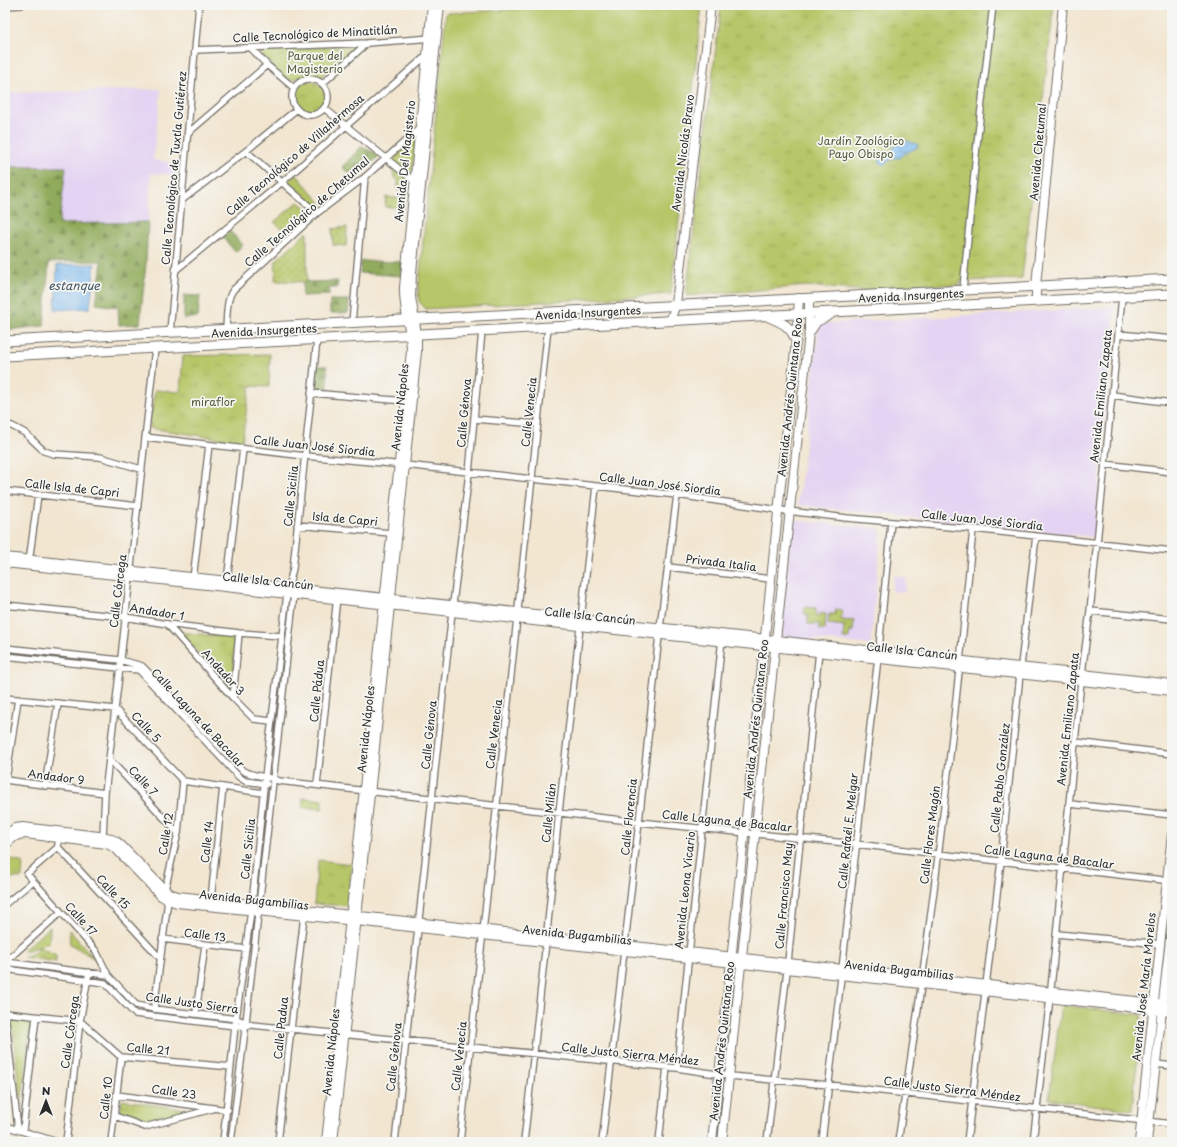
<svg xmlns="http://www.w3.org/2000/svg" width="1177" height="1147" viewBox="0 0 1177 1147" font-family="'Playpen Sans',sans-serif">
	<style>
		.built { fill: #e4d3f2 }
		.grass { fill: url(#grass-dots); stroke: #71784a }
		.forest { fill: url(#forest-firs); stroke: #5e6b44 }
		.park { fill: url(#park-tufts); stroke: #71784a }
		.garden { fill: #b7c668; stroke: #71784a }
		.water { fill: url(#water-ripples); stroke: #52728c }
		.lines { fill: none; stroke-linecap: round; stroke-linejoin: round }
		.street-casing { stroke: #716c65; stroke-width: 8 }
		.secondary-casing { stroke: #716c65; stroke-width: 10 }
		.primary-casing { stroke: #716c65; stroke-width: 11 }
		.street { stroke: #fff; stroke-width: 5.5 }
		.secondary { stroke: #fff; stroke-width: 8 }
		.primary { stroke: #fff; stroke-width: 9 }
		.labels { text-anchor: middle; stroke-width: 3.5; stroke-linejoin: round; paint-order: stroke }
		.street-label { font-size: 11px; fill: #2b2b2b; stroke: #f6f6f2 }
		.park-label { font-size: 11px; fill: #555a3d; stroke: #f6f6f2 }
		.water-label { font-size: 12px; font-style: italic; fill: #435565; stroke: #f6f6f2 }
	</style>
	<defs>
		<pattern id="grass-dots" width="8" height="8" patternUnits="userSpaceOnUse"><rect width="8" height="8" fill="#b7c668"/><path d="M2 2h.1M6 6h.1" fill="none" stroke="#9eaa5a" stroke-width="1.8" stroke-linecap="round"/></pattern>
		<pattern id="forest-firs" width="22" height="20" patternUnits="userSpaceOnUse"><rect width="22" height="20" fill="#91ab5c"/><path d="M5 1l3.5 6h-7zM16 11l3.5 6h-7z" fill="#778b4c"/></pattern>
		<pattern id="park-tufts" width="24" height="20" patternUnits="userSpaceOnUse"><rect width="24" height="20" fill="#b7c668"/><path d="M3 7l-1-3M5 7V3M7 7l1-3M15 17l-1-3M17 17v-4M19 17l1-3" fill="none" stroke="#9eaa5a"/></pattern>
		<pattern id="water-ripples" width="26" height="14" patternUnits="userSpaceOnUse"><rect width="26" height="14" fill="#7ab8ed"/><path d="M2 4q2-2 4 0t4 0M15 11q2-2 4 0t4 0" fill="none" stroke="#6496c0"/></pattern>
	</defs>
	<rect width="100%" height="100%" fill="#f6f6f2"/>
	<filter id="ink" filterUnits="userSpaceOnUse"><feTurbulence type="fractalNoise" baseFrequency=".025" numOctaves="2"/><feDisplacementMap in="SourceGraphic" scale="8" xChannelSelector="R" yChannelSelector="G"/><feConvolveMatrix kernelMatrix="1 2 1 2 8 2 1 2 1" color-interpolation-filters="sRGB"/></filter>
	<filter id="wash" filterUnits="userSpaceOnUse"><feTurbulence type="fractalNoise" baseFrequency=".012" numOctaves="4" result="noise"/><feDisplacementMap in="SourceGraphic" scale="16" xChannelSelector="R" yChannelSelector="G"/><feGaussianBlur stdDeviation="0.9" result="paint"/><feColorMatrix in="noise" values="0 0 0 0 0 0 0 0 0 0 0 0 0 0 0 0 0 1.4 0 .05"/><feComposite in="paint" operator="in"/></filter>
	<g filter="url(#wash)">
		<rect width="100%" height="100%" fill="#f2e6d1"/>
		<!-- built -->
		<path class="built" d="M161 89 153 160 178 164 176 175 151 173 148 222 58 224 66 167H5V93Z
			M1115 307 1094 537 798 505 819 324Z
			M792 520 881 529 871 645 781 636Z
			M894 575 906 577 905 592 892 591Z"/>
		<!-- grass -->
		<path class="grass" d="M392 168 411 181V195L406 191H398V180L394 177Z
			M296 174 323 205 319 209 285 183Z
			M386 197 405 199V208L385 207Z
			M298 202 313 214 289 235 274 222Z
			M347 227 346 246 333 245 332 229Z
			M307 232V282L275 281 276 260Z"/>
		<!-- forest -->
		<path class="forest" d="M361 147 380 155 355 178 342 167Z
			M5 167H66L59 224 148 222 146 263 140 324 119 325 118 307 96 304 102 261 49 262 44 326 5 330Z
			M230 231 243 245 235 252 223 237Z
			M361 261 403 262 402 276 360 273Z
			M338 281 337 288H329V295L302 296 303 282Z
			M184 295 200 296 198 317 184 319Z
			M330 300H349L348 313H330Z
			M316 366H327L328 389 312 388Z"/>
		<!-- park -->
		<path class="park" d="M721 5H1054L1022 279 960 281V285H907L867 291 807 286 686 296Z
			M353 46 355 48 318 80C306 75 302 76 291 81L283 77 255 50Z
			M293 97a16 16 0 1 1 32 0a16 16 0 1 1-32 0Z
			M417 131 412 176 389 156Z
			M270 354 269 387 250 386 242 442 149 428 155 390 180 392 183 356Z
			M804 607 816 608V616L820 617V613L826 614 825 630 819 629V624H808V615L804 613Z
			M836 609 842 610 841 620 854 621 853 631H850L849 638H843L844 626 828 624 829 614H835Z
			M178 632 233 637 234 670 232 689Z
			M8 858 23 863 22 878H8Z
			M318 860 352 864 347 906 314 904Z
			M50 927 49 943 23 952 22 951Z
			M69 930 95 959 70 944Z
			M39 947 56 955V962L24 957 34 953Z
			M11 1018 31 1021 21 1106Z
			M122 1100 191 1110 148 1121 120 1112Z"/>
		<!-- garden -->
		<path class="garden" d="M607 5H702L671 294 426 309 419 302 418 292 446 13Z
			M303 798 323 800 322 809 302 807Z
			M1061 1005 1142 1015 1132 1110 1049 1099Z"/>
		<!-- water -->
		<path class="water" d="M900 139 917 144 918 147 904 154 900 158H894L883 165 879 161 883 155 889 154Z
			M95 264 90 308 55 310 57 265Z"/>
	</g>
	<g filter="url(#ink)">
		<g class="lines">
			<!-- street casing -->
			<g class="street-casing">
				<path id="street" d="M5 6 21 5
					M251 48 267 65 294 88
					M195 50 367 43 432 38
					M292 97a18 18 0 1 1 36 0a18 18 0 1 1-36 0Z
					M322 84 367 43
					M324 108 414 181 417 182
					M188 133 267 65
					M246 151 317 213
					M182 200 246 151 297 109
					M176 270 281 183 427 55
					M963 289 977 144 993 5
					M352 323 365 177
					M226 330C227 317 226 300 233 290L317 213 365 177 421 127
					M170 332 199 5
					M1118 334 1172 339
					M311 393 405 401
					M1112 395 1172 403
					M474 419 538 424
					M5 425 12 426 25 433 44 451 54 454 100 457 141 469
					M145 437 305 456 405 465 677 495 779 510 847 518 973 529 1172 551
					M1104 464 1172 472
					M5 491 138 506
					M297 525 391 533
					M29 562 38 495
					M668 567 771 579
					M193 579 209 445
					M227 581 243 449
					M5 605 125 617 167 624 239 633 282 636
					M1090 611 1172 619
					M167 624 233 698 254 719 271 721
					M5 648 120 660 142 666 243 771C255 777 268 776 279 781L639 822 856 844 938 854 1172 881
					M5 656 139 670 239 777 245 781 267 784
					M5 698 115 709 183 781 263 793
					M233 698 239 633
					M1076 742 1172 754
					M110 760 178 833
					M5 780 105 793
					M6 780 18 699
					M317 785 337 597
					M45 786 58 703
					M1070 804 1172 815
					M103 836 105 793 120 667 155 348
					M58 844V847L160 958
					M58 847 27 874 96 951 108 975
					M165 890 178 833 183 781
					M211 899 223 787
					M5 904 33 881
					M1057 934 1160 944
					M162 939 246 949
					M5 962 108 975 136 1005 154 1009 237 1019 252 1025 677 1068 730 1076 829 1085 1172 1124
					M5 962 61 912
					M5 969 105 983 135 1014 235 1026H248
					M154 1009 168 900
					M5 1013 80 1021 121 1057 231 1067
					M5 1013 18 1129
					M196 1013 205 945
					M1156 1064 1172 1066
					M677 1068 722 639
					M117 1095 228 1110
					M115 1116 145 1127 212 1109
					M5 1126 58 1142
					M23 1130 36 1017
					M66 1142 80 1021 89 972
					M111 1142 121 1057
					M223 1142 235 1026 252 904 265 777 282 636 287 594 293 568 317 340
					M231 1142 246 1022 294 594 293 592
					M278 1142 304 916
					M395 1142 452 612 469 473 482 331
					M460 1142C488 870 521 599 548 327
					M524 1142 546 942 559 812 596 487
					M602 1142 639 822 659 635 677 495
					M659 1142 667 1067
					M767 1142 788 962 819 651
					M822 1142 878 658 891 522
					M898 1142C906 1088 915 1034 922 979 943 830 959 679 973 529
					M967 1142 1001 861 1020 674 1036 536
					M1033 1142 1050 998 1081 681 1090 611 1122 297"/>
			</g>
			<!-- secondary casing -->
			<g class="secondary-casing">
				<path id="secondary" d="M1036 302V286L1063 5
					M670 321 676 304 711 5
					M5 557 776 640 1172 684
					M5 563 1172 691
					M5 835 15 828 23 827 107 837 116 841 121 845 165 890 169 893 178 896 1172 1005
					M5 846C11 839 16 834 25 834L107 844 116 849 161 896 168 900 177 903 356 921 1172 1012
					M326 1142 411 351C411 329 403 308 404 287L432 5
					M333 1142 417 352V334L411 297 412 272 440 5
					M712 1142 796 341 799 298
					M722 1142 809 333V298
					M1139 1142 1172 834
					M1147 1142 1172 922"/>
			</g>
			<!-- primary casing -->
			<g class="primary-casing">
				<path id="primary" d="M769 317C783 323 791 326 796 341
					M809 333 816 322 831 314
					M5 341 1172 279
					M5 356 1172 294"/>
			</g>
			<!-- street -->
			<use href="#street" class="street"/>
			<!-- secondary -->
			<use href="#secondary" class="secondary"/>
			<!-- primary -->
			<use href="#primary" class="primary"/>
		</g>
	</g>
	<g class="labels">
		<!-- street labels -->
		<g class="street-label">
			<text transform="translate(315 34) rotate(-3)" y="4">Calle Tecnológico de Minatitlán</text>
			<text transform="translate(1038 152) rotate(-85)" y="4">Avenida Chetumal</text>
			<text transform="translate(683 153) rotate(-83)" y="4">Avenida Nicolás Bravo</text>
			<text transform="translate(295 155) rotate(-41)" y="4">Calle Tecnológico de Villahermosa</text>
			<text transform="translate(405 161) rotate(-84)" y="4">Avenida Del Magisterio</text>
			<text transform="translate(174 168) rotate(-85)" y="4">Calle Tecnológico de Tuxtla Gutiérrez</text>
			<text transform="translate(307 212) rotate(-41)" y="4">Calle Tecnológico de Chetumal</text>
			<text transform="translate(911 296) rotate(-3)" y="4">Avenida Insurgentes</text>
			<text transform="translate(588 313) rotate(-3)" y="4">Avenida Insurgentes</text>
			<text transform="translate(264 331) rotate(-3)" y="4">Avenida Insurgentes</text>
			<text transform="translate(1101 396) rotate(-84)" y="4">Avenida Emiliano Zapata</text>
			<text transform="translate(790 397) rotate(-84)" y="4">Avenida Andrés Quintana Roo</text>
			<text transform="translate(400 407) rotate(-84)" y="4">Avenida Nápoles</text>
			<text transform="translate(529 412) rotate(-84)" y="4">Calle Venecia</text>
			<text transform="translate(464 413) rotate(-85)" y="4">Calle Génova</text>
			<text transform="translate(314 446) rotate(6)" y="4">Calle Juan José Siordia</text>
			<text transform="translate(660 484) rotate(7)" y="4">Calle Juan José Siordia</text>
			<text transform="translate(72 488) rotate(6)" y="4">Calle Isla de Capri</text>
			<text transform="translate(291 496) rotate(-84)" y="4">Calle Sicilia</text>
			<text transform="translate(345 519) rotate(5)" y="4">Isla de Capri</text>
			<text transform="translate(982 520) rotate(6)" y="4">Calle Juan José Siordia</text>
			<text transform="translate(721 563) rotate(7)" y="4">Privada Italia</text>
			<text transform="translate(268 581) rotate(6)" y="4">Calle Isla Cancún</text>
			<text transform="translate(118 591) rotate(-83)" y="4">Calle Córcega</text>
			<text transform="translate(157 612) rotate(9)" y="4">Andador 1</text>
			<text transform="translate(590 616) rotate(6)" y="4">Calle Isla Cancún</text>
			<text transform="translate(912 651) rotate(6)" y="4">Calle Isla Cancún</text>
			<text transform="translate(223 672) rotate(48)" y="4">Andador 3</text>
			<text transform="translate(317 691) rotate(-84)" y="4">Calle Pádua</text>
			<text transform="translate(198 718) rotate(47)" y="4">Calle Laguna de Bacalar</text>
			<text transform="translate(756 719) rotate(-84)" y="4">Avenida Andrés Quintana Roo</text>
			<text transform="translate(1068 719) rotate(-84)" y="4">Avenida Emiliano Zapata</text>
			<text transform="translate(146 727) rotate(47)" y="4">Calle 5</text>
			<text transform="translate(366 729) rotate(-84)" y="4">Avenida Nápoles</text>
			<text transform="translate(494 734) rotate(-83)" y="4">Calle Venecia</text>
			<text transform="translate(429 735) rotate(-84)" y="4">Calle Génova</text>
			<text transform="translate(56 777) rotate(7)" y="4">Andador 9</text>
			<text transform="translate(1000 778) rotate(-84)" y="4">Calle Pablo González</text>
			<text transform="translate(143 781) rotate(47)" y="4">Calle 7</text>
			<text transform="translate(549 813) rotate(-84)" y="4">Calle Milán</text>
			<text transform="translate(629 817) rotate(-84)" y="4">Calle Florencia</text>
			<text transform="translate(727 821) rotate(6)" y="4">Calle Laguna de Bacalar</text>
			<text transform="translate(848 831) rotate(-84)" y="4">Calle Rafaél E. Melgar</text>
			<text transform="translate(166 834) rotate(-81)" y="4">Calle 12</text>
			<text transform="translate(930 835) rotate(-83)" y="4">Calle Flores Magón</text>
			<text transform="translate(207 842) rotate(-84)" y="4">Calle 14</text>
			<text transform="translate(248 849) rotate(-84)" y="4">Calle Sicilia</text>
			<text transform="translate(1049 857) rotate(7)" y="4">Calle Laguna de Bacalar</text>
			<text transform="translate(685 890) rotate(-84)" y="4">Avenida Leona Vicario</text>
			<text transform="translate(113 892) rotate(47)" y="4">Calle 15</text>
			<text transform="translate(784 896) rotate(-85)" y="4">Calle Francisco May</text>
			<text transform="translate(254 900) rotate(6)" y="4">Avenida Bugambilias</text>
			<text transform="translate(81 919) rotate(48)" y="4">Calle 17</text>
			<text transform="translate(205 935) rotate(7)" y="4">Calle 13</text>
			<text transform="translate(577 935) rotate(6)" y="4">Avenida Bugambilias</text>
			<text transform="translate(899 970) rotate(6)" y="4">Avenida Bugambilias</text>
			<text transform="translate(1144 987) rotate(-84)" y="4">Avenida José María Morelos</text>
			<text transform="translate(192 1003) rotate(8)" y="4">Calle Justo Sierra</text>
			<text transform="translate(281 1028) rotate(-84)" y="4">Calle Padua</text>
			<text transform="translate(70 1032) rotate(-82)" y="4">Calle Córcega</text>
			<text transform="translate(722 1041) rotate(-84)" y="4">Avenida Andrés Quintana Roo</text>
			<text transform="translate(148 1049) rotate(5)" y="4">Calle 21</text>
			<text transform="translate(331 1052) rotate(-84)" y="4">Avenida Nápoles</text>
			<text transform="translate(630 1054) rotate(6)" y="4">Calle Justo Sierra Méndez</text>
			<text transform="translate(459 1056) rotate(-84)" y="4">Calle Venecia</text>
			<text transform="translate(394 1057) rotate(-84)" y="4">Calle Génova</text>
			<text transform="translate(952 1089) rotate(7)" y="4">Calle Justo Sierra Méndez</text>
			<text transform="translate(174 1092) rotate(8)" y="4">Calle 23</text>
			<text transform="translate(106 1098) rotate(-84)" y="4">Calle 10</text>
		</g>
		<!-- park labels -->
		<g class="park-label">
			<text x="315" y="60">Parque del<tspan x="315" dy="13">Magisterio</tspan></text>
			<text x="861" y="145">Jardín Zoológico<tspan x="861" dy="13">Payo Obispo</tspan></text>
			<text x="213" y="406">miraflor</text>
		</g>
		<!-- water labels -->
		<g class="water-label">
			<text x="74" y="290">estanque</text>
		</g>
	</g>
	<!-- margin -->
	<rect width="1177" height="1147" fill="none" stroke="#f6f6f2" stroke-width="20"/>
	<!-- north arrow -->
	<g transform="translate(46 1101)" stroke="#f6f6f2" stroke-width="3" paint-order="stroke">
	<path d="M0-3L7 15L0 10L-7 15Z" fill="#2b2b2b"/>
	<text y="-6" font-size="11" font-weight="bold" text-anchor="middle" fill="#2b2b2b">N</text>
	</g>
</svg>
